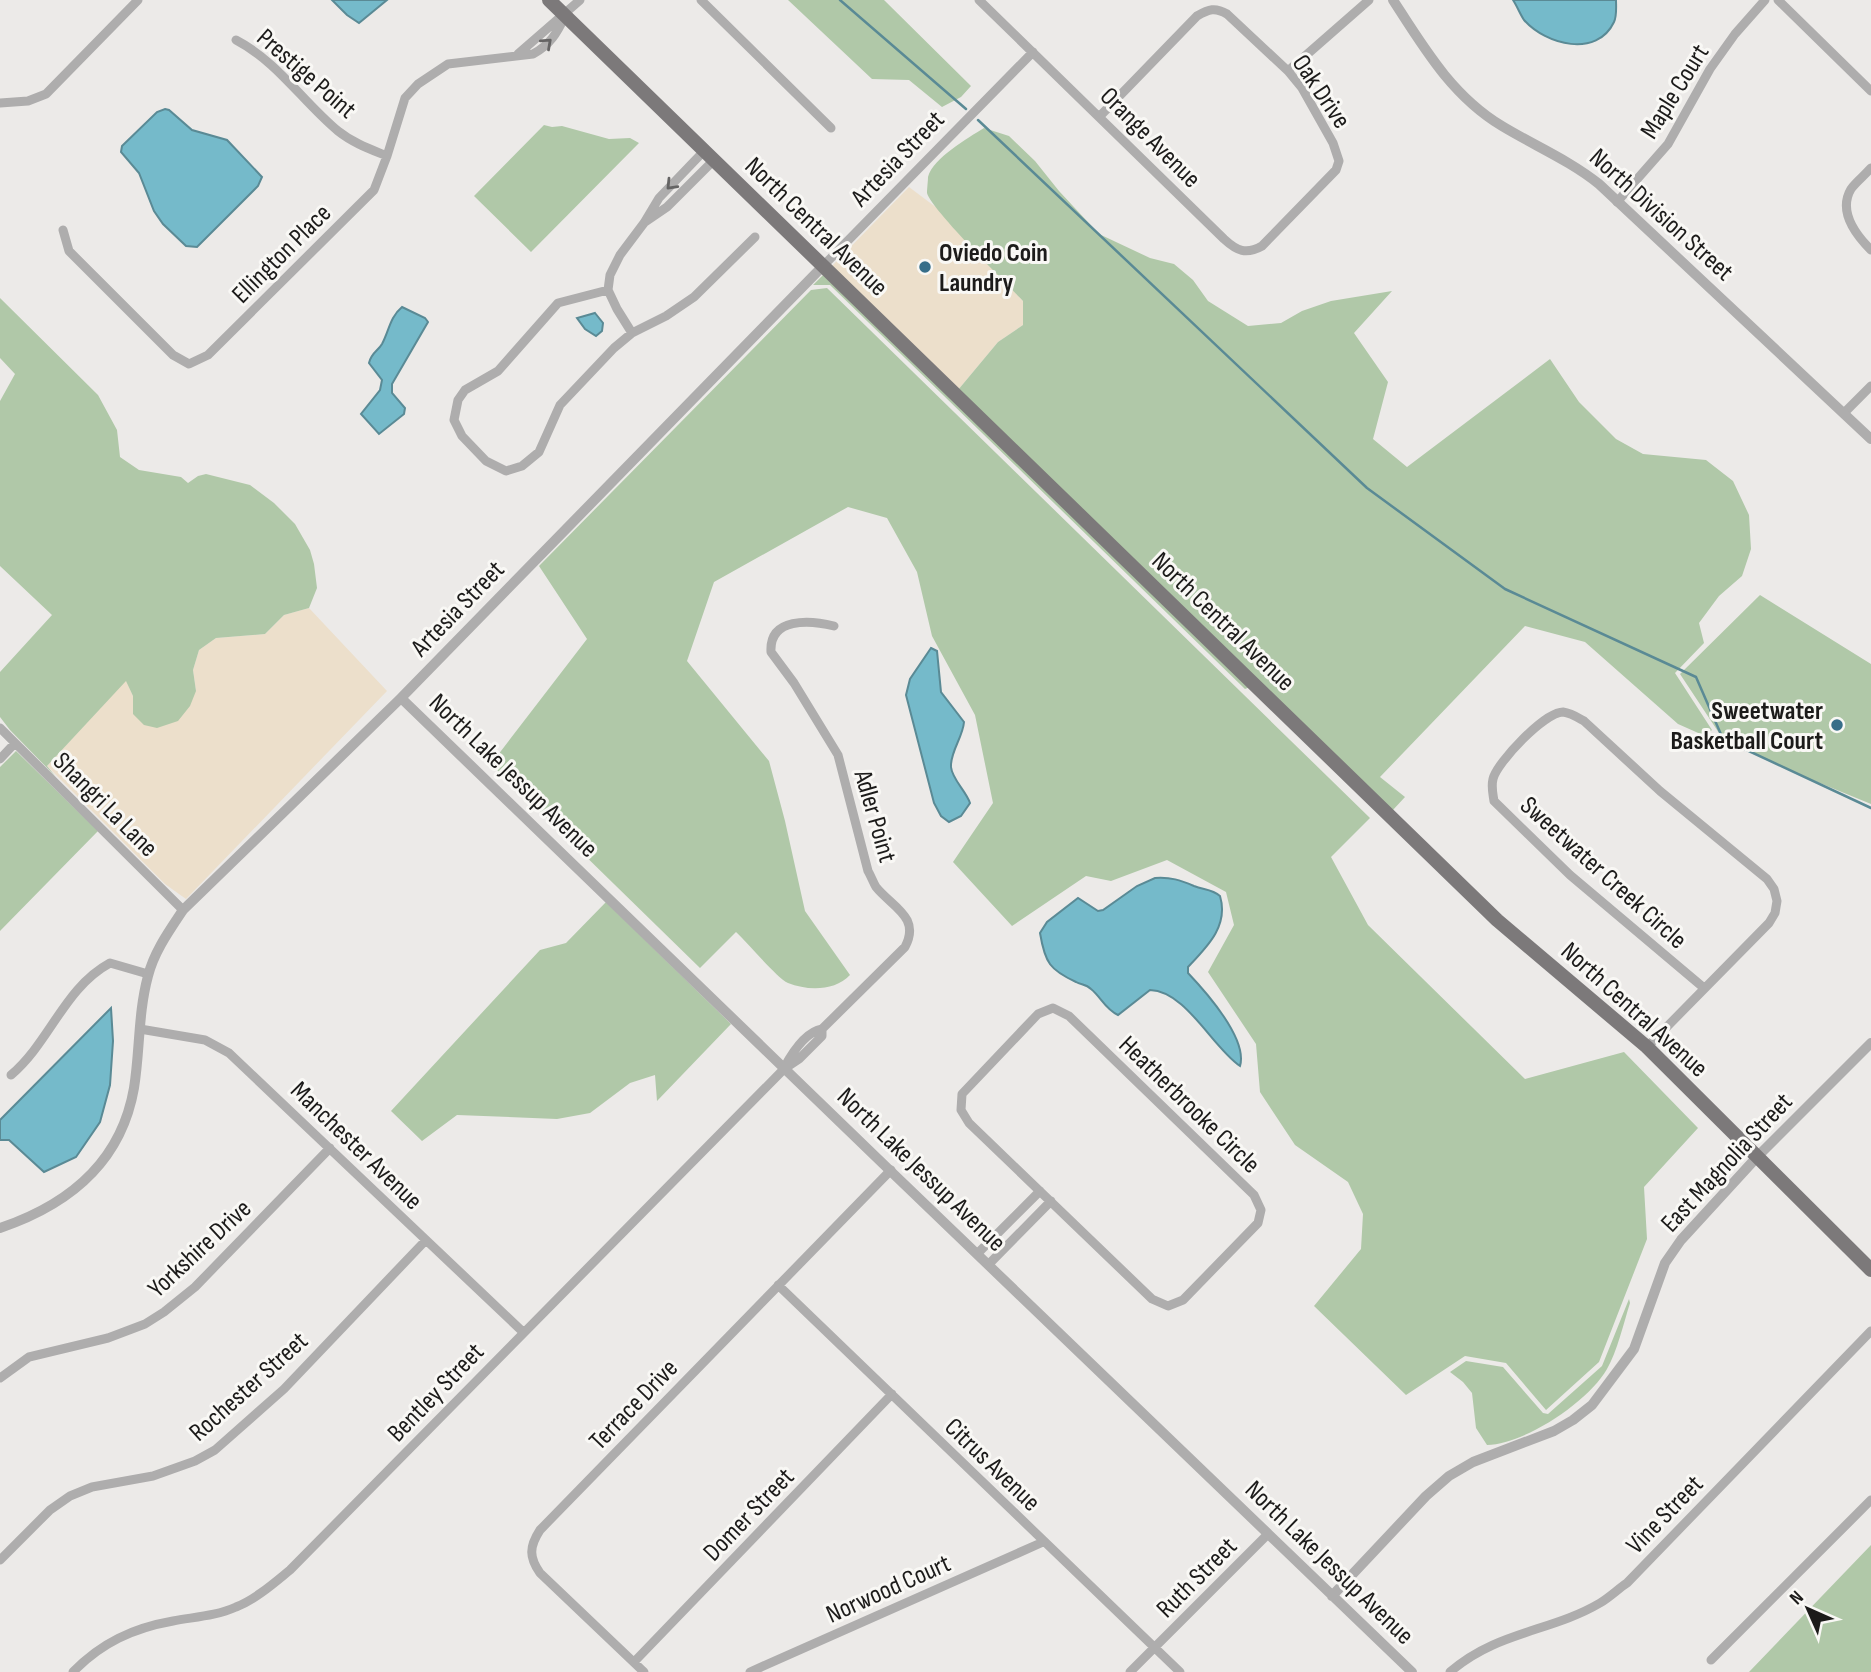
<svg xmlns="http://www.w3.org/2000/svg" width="1871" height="1672" viewBox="0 0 1871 1672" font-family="'Sofia Sans Condensed',sans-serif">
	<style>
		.commercial { fill: #ecdfcb }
		.green { fill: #b0c8a8 }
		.water { fill: #75baca; stroke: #5a8a95; stroke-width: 2 }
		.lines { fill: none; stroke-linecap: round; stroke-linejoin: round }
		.stream { stroke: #5a8a95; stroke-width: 2.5 }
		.minor { stroke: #aeadad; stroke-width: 9 }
		.tertiary { stroke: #aeadad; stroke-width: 10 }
		.primary { stroke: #7c797a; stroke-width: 14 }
		.oneway { stroke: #656464 }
		.poi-dot { fill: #376e89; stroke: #f9f8f5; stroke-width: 2.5 }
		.labels { text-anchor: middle; stroke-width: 6; stroke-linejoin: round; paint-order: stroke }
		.street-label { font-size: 26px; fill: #1c1b1a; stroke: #f9f8f5 }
		.poi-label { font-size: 26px; font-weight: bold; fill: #1c1b1a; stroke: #f9f8f5; text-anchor: start }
	</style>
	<rect width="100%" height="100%" fill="#eceae8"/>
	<!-- commercial -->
	<path class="commercial" d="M909 187 937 208 1023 301V325L998 342 958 390 831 267Z
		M309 608 387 691 186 899 165 884 47 766 126 680 133 696V714L196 691 193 670 199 650 216 638 265 634 284 615Z"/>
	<!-- green -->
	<path class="green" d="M788 0H884L971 86 961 97 942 107 909 80 872 79Z
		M544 125 552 127 562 126 609 139 630 138 639 143 531 252 474 196Z
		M984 128 1009 136 1035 161 1059 191 1099 234 1150 258 1174 264 1193 280 1208 301 1248 326 1281 323 1302 311 1331 301 1392 291 1354 333 1388 382 1373 439 1407 467 1550 359 1579 402 1616 439 1643 454 1706 460 1733 481 1749 515 1751 549 1742 576 1719 596 1699 623 1704 643 1675 673 1712 730 1705 736 1678 724 1585 642 1525 626 1380 777 1405 797 1392 811 958 390 998 342 1023 325V301C1007 284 931 209 927 193 927 189 928 181 928 177 933 158 968 138 984 128Z
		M824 274 1250 687 1245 689 830 285H813Z
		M827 288 1370 818 1331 857 1368 925 1525 1079 1624 1052 1698 1128 1644 1187 1647 1239 1599 1362 1546 1410 1506 1363 1465 1356 1406 1395 1314 1306 1361 1249 1363 1214 1348 1182 1295 1145 1260 1092 1256 1044 1208 972 1234 925 1226 892 1167 860 1111 881 1086 876 1012 926 953 862 993 803 975 715 932 636 917 572 887 518 848 507 714 582 687 661 769 761 785 821 805 911 850 975C835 991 808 991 788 983 776 977 748 943 736 932L700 968 491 764 587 639 539 566 811 290Z
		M0 298 98 395 117 430 120 457 139 470 181 477 188 483 198 476 206 474 250 485 274 503 295 524 310 550 314 564 317 588 309 608 284 615 265 634 216 638 199 650 193 670 196 691 190 706 178 721 157 728 144 725 133 714V696L126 681 47 766 56 777 10 730 0 717V672L52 615 0 566V401L15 374 0 358Z
		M1760 595 1871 664V804L1810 779 1723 739 1680 674Z
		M16 751 98 831 0 931V767Z
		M606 902 731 1024 657 1101 655 1075 630 1083 590 1113 557 1119 457 1115 422 1141 391 1111 540 950 566 943Z
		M1629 1299 1630 1303C1624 1322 1617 1352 1607 1369 1588 1402 1525 1444 1487 1445L1476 1428 1472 1393 1463 1382 1450 1372 1466 1361 1503 1367 1543 1413 1548 1414 1602 1366Z
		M1871 1545V1672H1749Z"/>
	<!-- water -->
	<path class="water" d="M332 0H387L359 23 347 15Z
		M1513 0H1616C1616 6 1617 16 1614 22 1597 58 1546 45 1524 20 1520 14 1517 6 1513 0Z
		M165 109 169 110 192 130 227 140 262 177 258 186 197 247 186 246 163 224 154 211 139 173 121 152 122 146 157 112Z
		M402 307 425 318 428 322 392 384V393L405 408 404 414 379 434 361 414 380 390 382 380 369 363C371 353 378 351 382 344 389 331 390 317 402 307Z
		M595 313 603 323 602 331 596 336 585 329 577 318Z
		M931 648 937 651 941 692 964 722C963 737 950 752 951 767 952 779 966 791 970 803L961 816 949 822 941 816 934 803 906 695 910 679Z
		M1155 878C1171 877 1180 880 1194 886 1204 890 1212 889 1220 896 1229 926 1207 947 1188 967V973C1206 992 1248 1039 1240 1066 1212 1047 1186 991 1150 990L1118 1015C1105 1009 1101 997 1091 989 1086 984 1081 985 1076 982 1050 970 1045 963 1040 933L1047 922 1078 898 1098 911 1103 910 1137 886Z
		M111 1008 113 1041 110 1085 100 1122 76 1157 44 1172 9 1140H0V1120Z"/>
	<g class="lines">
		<!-- stream -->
		<path class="stream" d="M840 0 966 109
			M978 120 1367 488 1505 589 1696 677 1723 739 1871 808"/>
		<!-- minor -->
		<path class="minor" d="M701 0 831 128
			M979 0 1224 239C1237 251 1246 255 1262 246L1336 170 1339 161 1333 143 1302 88 1288 71 1227 14C1215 7 1209 9 1197 16L1100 116
			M1778 0 1871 91
			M236 40C278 62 302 101 338 131 353 143 370 149 387 156
			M518 54 580 0
			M1288 71 1369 0
			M0 103 28 101 46 94 138 0
			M1871 168C1865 175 1856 182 1851 189 1838 211 1856 235 1871 250
			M1617 202 1668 144 1710 69 1735 34 1765 0
			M645 222 667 207 714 160
			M63 230 69 251 173 355 189 364 208 355 374 190 387 156 405 98 418 84 448 64 533 54C550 45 557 33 565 16
			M823 266 1033 52
			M608 290 558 303 498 371 465 390 458 400 454 420 462 436 486 461 506 471 522 466 539 452 560 405 614 348 632 333 666 316 694 297 755 237
			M632 333 617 309 608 290 610 275 620 255 644 223 659 198 704 151
			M1844 413 1871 386
			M0 728 183 910
			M0 759 15 743
			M1053 1008 1069 1016 1254 1195 1261 1210 1258 1223 1183 1300 1168 1306 1152 1299 969 1123 961 1110 962 1094 1038 1014Z
			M140 1029 205 1040 229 1053 523 1332
			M1647 1047 1769 923 1775 913 1777 901 1774 889 1767 879 1660 791 1584 721C1577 717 1571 713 1563 712 1545 712 1497 762 1493 779 1491 787 1493 794 1494 801L1570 875 1704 988
			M784 1068C792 1053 805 1032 822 1029
			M11 1075C50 1042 64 988 110 963L148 974
			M978 1253 1040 1191
			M989 1264 1051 1201
			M778 1285 1180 1672
			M0 1378 29 1357 108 1338 145 1324 164 1312 195 1287 330 1148
			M0 1560 50 1510 70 1496 92 1487 153 1476 195 1461 215 1450 284 1389 426 1240
			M1711 1660 1871 1500
			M634 1662 892 1394
			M73 1672C101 1643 133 1628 173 1621 194 1617 216 1616 236 1607 256 1599 274 1583 290 1570L784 1069 799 1059 822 1036V1029L905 947C921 917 892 907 876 887 873 882 871 876 868 871L838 755 794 683 771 652C769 617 810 620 834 626
			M644 1672 540 1573C529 1557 529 1547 540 1530L891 1170
			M750 1672 1043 1542
			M1130 1672 1268 1534
			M1450 1672C1497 1631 1551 1632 1600 1603 1610 1597 1618 1589 1627 1583L1871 1331"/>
		<!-- tertiary -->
		<path class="tertiary" d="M1393 0C1424 48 1452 96 1502 126 1535 146 1569 160 1599 184L1871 439
			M401 698C738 1023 1073 1349 1412 1672
			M0 1228C68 1205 121 1163 134 1088 140 1051 138 1013 148 976 154 952 169 931 183 910L401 698 823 266
			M1332 1596 1426 1496 1449 1476 1473 1462 1554 1431 1573 1420 1592 1405 1634 1349 1665 1263 1681 1240 1757 1157 1871 1043"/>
		<!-- primary -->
		<path class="primary" d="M549 0 1497 920 1647 1047 1871 1270"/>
	</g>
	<!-- one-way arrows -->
	<defs><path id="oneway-chevron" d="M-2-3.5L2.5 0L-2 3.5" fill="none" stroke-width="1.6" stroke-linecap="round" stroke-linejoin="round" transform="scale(1.75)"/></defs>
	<g class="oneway">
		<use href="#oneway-chevron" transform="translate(547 43) rotate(-42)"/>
		<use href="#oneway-chevron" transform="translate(671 185) rotate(134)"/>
	</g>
	<!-- markers -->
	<g class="poi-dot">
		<circle cx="925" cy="267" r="7"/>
		<circle cx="1837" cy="725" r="7"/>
	</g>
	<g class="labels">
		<!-- street labels -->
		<g class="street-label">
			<text transform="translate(307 73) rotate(41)" y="9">Prestige Point</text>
			<text transform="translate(1322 91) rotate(56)" y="9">Oak Drive</text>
			<text transform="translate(1674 91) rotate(-58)" y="9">Maple Court</text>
			<text transform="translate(1151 137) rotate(45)" y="9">Orange Avenue</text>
			<text transform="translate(897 158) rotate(-46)" y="9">Artesia Street</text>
			<text transform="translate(1662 214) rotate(42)" y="9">North Division Street</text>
			<text transform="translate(817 226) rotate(44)" y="9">North Central Avenue</text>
			<text transform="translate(281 253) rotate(-45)" y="9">Ellington Place</text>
			<text transform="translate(457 608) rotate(-46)" y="9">Artesia Street</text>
			<text transform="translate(1224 621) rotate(44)" y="9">North Central Avenue</text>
			<text transform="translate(514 775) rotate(44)" y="9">North Lake Jessup Avenue</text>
			<text transform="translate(106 804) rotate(45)" y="9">Shangri La Lane</text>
			<text transform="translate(876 816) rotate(74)" y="9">Adler Point</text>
			<text transform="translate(1604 872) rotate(42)" y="9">Sweetwater Creek Circle</text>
			<text transform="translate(1635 1009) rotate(42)" y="9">North Central Avenue</text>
			<text transform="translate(1190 1104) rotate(44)" y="9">Heatherbrooke Circle</text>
			<text transform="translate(357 1145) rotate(44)" y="9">Manchester Avenue</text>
			<text transform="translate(1726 1162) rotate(-47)" y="9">East Magnolia Street</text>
			<text transform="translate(922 1169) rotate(44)" y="9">North Lake Jessup Avenue</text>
			<text transform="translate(199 1248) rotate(-43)" y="9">Yorkshire Drive</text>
			<text transform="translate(248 1386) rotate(-42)" y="9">Rochester Street</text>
			<text transform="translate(435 1392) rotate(-46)" y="9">Bentley Street</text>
			<text transform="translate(633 1404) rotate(-46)" y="9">Terrace Drive</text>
			<text transform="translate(993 1464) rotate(44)" y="9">Citrus Avenue</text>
			<text transform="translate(748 1514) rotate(-46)" y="9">Domer Street</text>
			<text transform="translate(1664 1514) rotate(-46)" y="9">Vine Street</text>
			<text transform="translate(1330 1562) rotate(44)" y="9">North Lake Jessup Avenue</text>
			<text transform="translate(1196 1577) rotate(-45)" y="9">Ruth Street</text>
			<text transform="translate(888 1588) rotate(-24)" y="9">Norwood Court</text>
		</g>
		<!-- poi labels -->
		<g class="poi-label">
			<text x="939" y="261">Oviedo Coin<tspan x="939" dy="30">Laundry</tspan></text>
			<text x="1823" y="719" text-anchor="end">Sweetwater<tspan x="1823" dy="30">Basketball Court</tspan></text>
		</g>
	</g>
	<!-- north arrow -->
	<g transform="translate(1808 1609) rotate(315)" stroke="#f9f8f5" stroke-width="5" paint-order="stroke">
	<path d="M0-5L12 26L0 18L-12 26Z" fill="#1c1b1a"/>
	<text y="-10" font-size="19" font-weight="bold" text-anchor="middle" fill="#1c1b1a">N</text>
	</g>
</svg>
